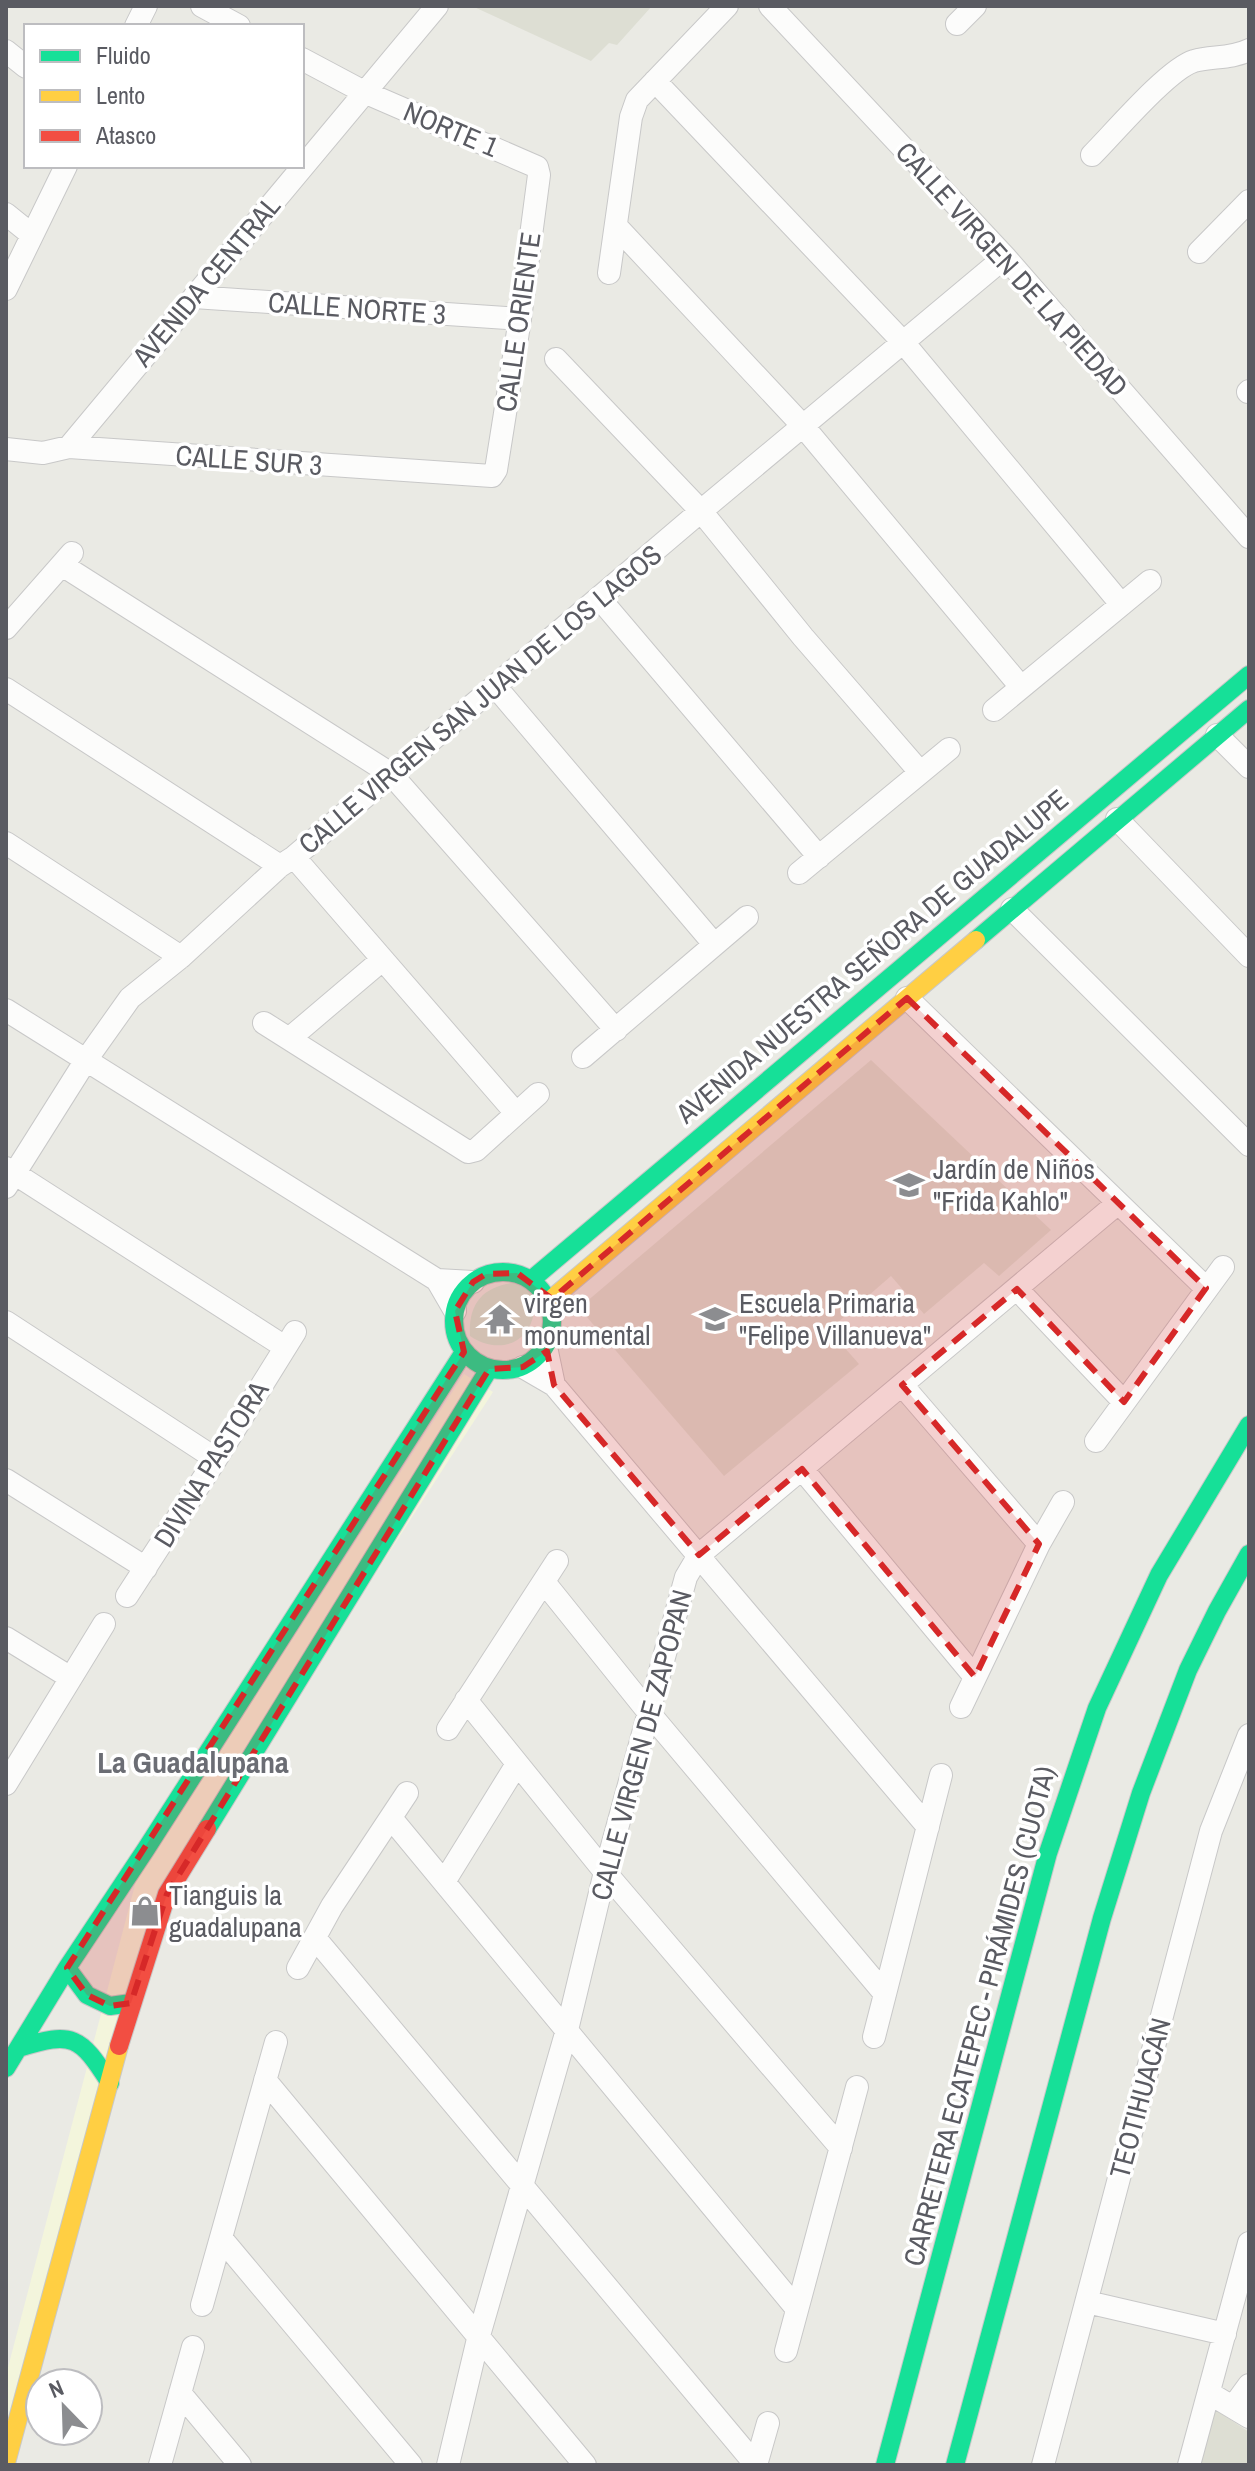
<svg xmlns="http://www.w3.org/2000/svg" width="1255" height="2471" viewBox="0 0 1255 2471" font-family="'Archivo Narrow',sans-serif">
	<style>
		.commercial { fill: #f3f5dc }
		.education { fill: #ddded3 }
		.green { fill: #d1e7d5 }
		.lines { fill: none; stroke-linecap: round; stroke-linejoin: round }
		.street-casing { stroke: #c8c8c8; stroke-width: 24 }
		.fast-casing { stroke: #c8c8c8; stroke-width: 20 }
		.slow-casing { stroke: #c8c8c8; stroke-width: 20 }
		.jam-casing { stroke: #c8c8c8; stroke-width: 20 }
		.street { stroke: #fcfcfb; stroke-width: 22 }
		.fast { stroke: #16e098; stroke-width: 18 }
		.slow { stroke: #ffcf43; stroke-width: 18 }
		.jam { stroke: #f24e42; stroke-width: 18 }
		.marked { fill: #d62828; fill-opacity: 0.2; stroke: #d62828; stroke-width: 6; stroke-dasharray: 16 10; stroke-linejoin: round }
		.labels { text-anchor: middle; stroke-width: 7; stroke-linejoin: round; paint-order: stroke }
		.street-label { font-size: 28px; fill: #5a5b62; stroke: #fff }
		.poi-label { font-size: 28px; fill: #5a5b62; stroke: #fff; text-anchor: start }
		.neighbourhood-label { font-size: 30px; font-weight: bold; fill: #6b6d74; stroke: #fff }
	</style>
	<rect width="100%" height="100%" fill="#eaeae4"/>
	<!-- commercial -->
	<path class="commercial" d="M464 1374 493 1392 164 1900 6 2465V2375L136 1881Z"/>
	<!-- education -->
	<path class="education" d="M472 6H652L617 45 609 43 591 61Z
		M871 1060 1051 1230 999 1276 984 1263 924 1314 891 1276 829 1330 859 1364 724 1476 579 1308Z
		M1214 2409 1249 2432V2465H1197Z"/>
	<!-- green -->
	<path class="green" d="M519 1282 533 1292C533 1298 535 1306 534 1312 529 1346 496 1354 470 1336 468 1301 485 1285 519 1282Z"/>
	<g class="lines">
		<!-- street casing -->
		<g class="street-casing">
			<path id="street" d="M202 6 239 26
				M770 6 1005 257 1249 537
				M957 24 975 6
				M136 26 146 6
				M6 51 26 67
				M655 81 903 342 1121 604
				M1092 155C1114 133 1168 69 1194 61 1212 56 1231 59 1249 50
				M6 214 32 235
				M616 226 803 426 1021 687
				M1199 252 1249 201
				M609 273 631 117 637 100 727 6
				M6 289 66 166
				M194 297 520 319
				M556 359 701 511 803 637 920 772
				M1248 392 1249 391
				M69 447 437 6
				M6 449 43 453 69 447 492 476 496 470 520 319 539 175 537 167 364 92 302 59
				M62 565 391 774 616 1030
				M600 599 819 857
				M6 628 72 553
				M495 686 714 944
				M6 689 280 866
				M994 710 1150 581
				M1217 735 1249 767
				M1117 819 1249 956
				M6 843 181 957
				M294 857 515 1112
				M799 873 949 749
				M1012 909 1249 1145
				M907 998 1206 1288
				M6 1010 437 1280 455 1311
				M264 1023 468 1152 476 1150 538 1094
				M290 1038 382 960
				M583 1057 747 917
				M6 1168 285 1347
				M6 1187 86 1060 130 998 181 957 280 866 294 857 701 511 1005 257
				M437 1280 473 1282
				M1017 1289 1124 1402
				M6 1322 216 1459
				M546 1347 554 1385
				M523 1367 554 1385 928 1827
				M902 1385 1039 1544
				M1096 1441 1223 1267
				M802 1469 975 1677
				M6 1480 146 1568
				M544 1582 650 1714 885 1994
				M127 1596 216 1459 295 1332
				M6 1638 71 1678
				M466 1700 605 1872 841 2148
				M961 1707 1039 1544 1063 1502
				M448 1729 557 1561
				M6 1784 104 1624
				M391 1818 797 2309
				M444 1882 517 1764
				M315 1938 756 2465
				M298 1968 332 1906 407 1793
				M874 2037 941 1775
				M265 2080 585 2465
				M221 2238 411 2465
				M1087 2302 1225 2334
				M202 2305 276 2042
				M786 2351 857 2087
				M180 2393 240 2465
				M1209 2393 1249 2417
				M1233 2407 1249 2385
				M160 2465 193 2347
				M448 2465 478 2339 567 2030 605 1872 686 1577 699 1555 1118 1203
				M756 2465 768 2423
				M1043 2465 1211 1831 1249 1735
				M1189 2465 1249 2243"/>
		</g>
		<!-- fast casing -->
		<g class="fast-casing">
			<path id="fast" d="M976 940 1249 709
				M454 1321a49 49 0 1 1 98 0a49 49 0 1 1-98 0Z
				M531 1280 1249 675
				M207 1829 489 1369
				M67 1968 87 1995 110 2006 131 2003
				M19 2048C73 2031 80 2036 110 2083
				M6 2068 67 1968 146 1849 464 1352
				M885 2465 1048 1853 1097 1708 1159 1575 1249 1425
				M955 2465 1102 1918 1141 1793 1188 1670 1217 1611 1249 1554"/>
		</g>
		<!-- slow casing -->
		<g class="slow-casing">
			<path id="slow" d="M549 1301 976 940
				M6 2463 119 2046"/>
		</g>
		<!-- jam casing -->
		<g class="jam-casing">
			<path id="jam" d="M119 2046 167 1894 207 1829"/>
		</g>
		<!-- street -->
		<use href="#street" class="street"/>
		<!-- fast -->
		<use href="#fast" class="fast"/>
		<!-- slow -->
		<use href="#slow" class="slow"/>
		<!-- jam -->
		<use href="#jam" class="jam"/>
	</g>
	<!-- marked area -->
	<path class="marked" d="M907 998 1206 1288 1124 1402 1017 1289 902 1385 1039 1544 975 1677 802 1469 699 1555 554 1385 547 1351 523 1367 489 1369 167 1894 131 2003 110 2006 87 1995 67 1968 464 1352 455 1311 473 1282 486 1274 517 1273 552 1299Z"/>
	<!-- icons -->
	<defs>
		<g id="school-bare" transform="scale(2.4)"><path d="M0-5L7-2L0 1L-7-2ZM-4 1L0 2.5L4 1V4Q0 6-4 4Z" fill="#8c8d90" stroke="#fff" stroke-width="2.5" paint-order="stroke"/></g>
		<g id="temple-bare" transform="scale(2.4)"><path d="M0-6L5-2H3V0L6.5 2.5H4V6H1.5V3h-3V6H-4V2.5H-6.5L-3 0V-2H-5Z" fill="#8c8d90" stroke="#fff" stroke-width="2.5" paint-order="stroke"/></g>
		<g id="shop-bare" transform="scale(2.4)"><path d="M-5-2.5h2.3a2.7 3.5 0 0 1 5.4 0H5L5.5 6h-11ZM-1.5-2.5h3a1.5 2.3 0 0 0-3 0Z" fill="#8c8d90" stroke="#fff" stroke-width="2.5" paint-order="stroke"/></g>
	</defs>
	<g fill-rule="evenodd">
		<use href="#school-bare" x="909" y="1185"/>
		<use href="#temple-bare" x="500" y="1319"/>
		<use href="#school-bare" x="715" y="1319"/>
		<use href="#shop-bare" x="145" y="1911"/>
	</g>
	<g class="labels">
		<!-- street labels -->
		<g class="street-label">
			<text transform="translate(451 129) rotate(23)" y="10">NORTE 1</text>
			<text transform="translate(1012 269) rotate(48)" y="10">CALLE VIRGEN DE LA PIEDAD</text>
			<text transform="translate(206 281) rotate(-50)" y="10">AVENIDA CENTRAL</text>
			<text transform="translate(357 308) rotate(4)" y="10">CALLE NORTE 3</text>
			<text transform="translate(518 322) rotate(-82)" y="10">CALLE ORIENTE</text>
			<text transform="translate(249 460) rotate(4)" y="10">CALLE SUR 3</text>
			<text transform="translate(480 699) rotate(-40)" y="10">CALLE VIRGEN SAN JUAN DE LOS LAGOS</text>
			<text transform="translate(872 956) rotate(-40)" y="10">AVENIDA NUESTRA SEÑORA DE GUADALUPE</text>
			<text transform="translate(211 1464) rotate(-58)" y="10">DIVINA PASTORA</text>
			<text transform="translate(641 1745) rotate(-75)" y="10">CALLE VIRGEN DE ZAPOPAN</text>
			<text transform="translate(979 2016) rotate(-75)" y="10">CARRETERA ECATEPEC - PIRÁMIDES (CUOTA)</text>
			<text transform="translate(1140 2098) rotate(-75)" y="10">TEOTIHUACÁN</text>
		</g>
		<!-- poi labels -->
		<g class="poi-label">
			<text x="933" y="1179">Jardín de Niños<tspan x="933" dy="32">"Frida Kahlo"</tspan></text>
			<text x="524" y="1313">virgen<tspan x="524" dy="32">monumental</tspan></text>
			<text x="739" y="1313">Escuela Primaria<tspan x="739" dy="32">"Felipe Villanueva"</tspan></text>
			<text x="169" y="1905">Tianguis la<tspan x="169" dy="32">guadalupana</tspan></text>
		</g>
		<!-- neighbourhood labels -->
		<g class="neighbourhood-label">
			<text x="193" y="1773">La Guadalupana</text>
		</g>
	</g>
	<!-- border -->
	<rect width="1255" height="2471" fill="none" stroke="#5a5b62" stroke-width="16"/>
	<!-- legend -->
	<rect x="24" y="24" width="280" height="144" fill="#ffffff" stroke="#bdbdc0" stroke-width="2"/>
	<rect x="40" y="50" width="40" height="12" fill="#16e098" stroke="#bdbdc0" stroke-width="2"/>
	<text x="96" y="64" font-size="24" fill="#5a5b62">Fluido</text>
	<rect x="40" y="90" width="40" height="12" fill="#ffcf43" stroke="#bdbdc0" stroke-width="2"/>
	<text x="96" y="104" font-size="24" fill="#5a5b62">Lento</text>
	<rect x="40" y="130" width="40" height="12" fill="#f24e42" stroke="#bdbdc0" stroke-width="2"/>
	<text x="96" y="144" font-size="24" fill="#5a5b62">Atasco</text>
	<!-- north arrow -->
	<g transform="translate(64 2407) rotate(337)"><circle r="38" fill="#ffffff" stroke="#bdbdc0" stroke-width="2"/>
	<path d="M0-6L14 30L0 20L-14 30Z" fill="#8c8d90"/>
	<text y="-12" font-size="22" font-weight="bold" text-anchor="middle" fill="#5a5b62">N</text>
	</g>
</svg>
